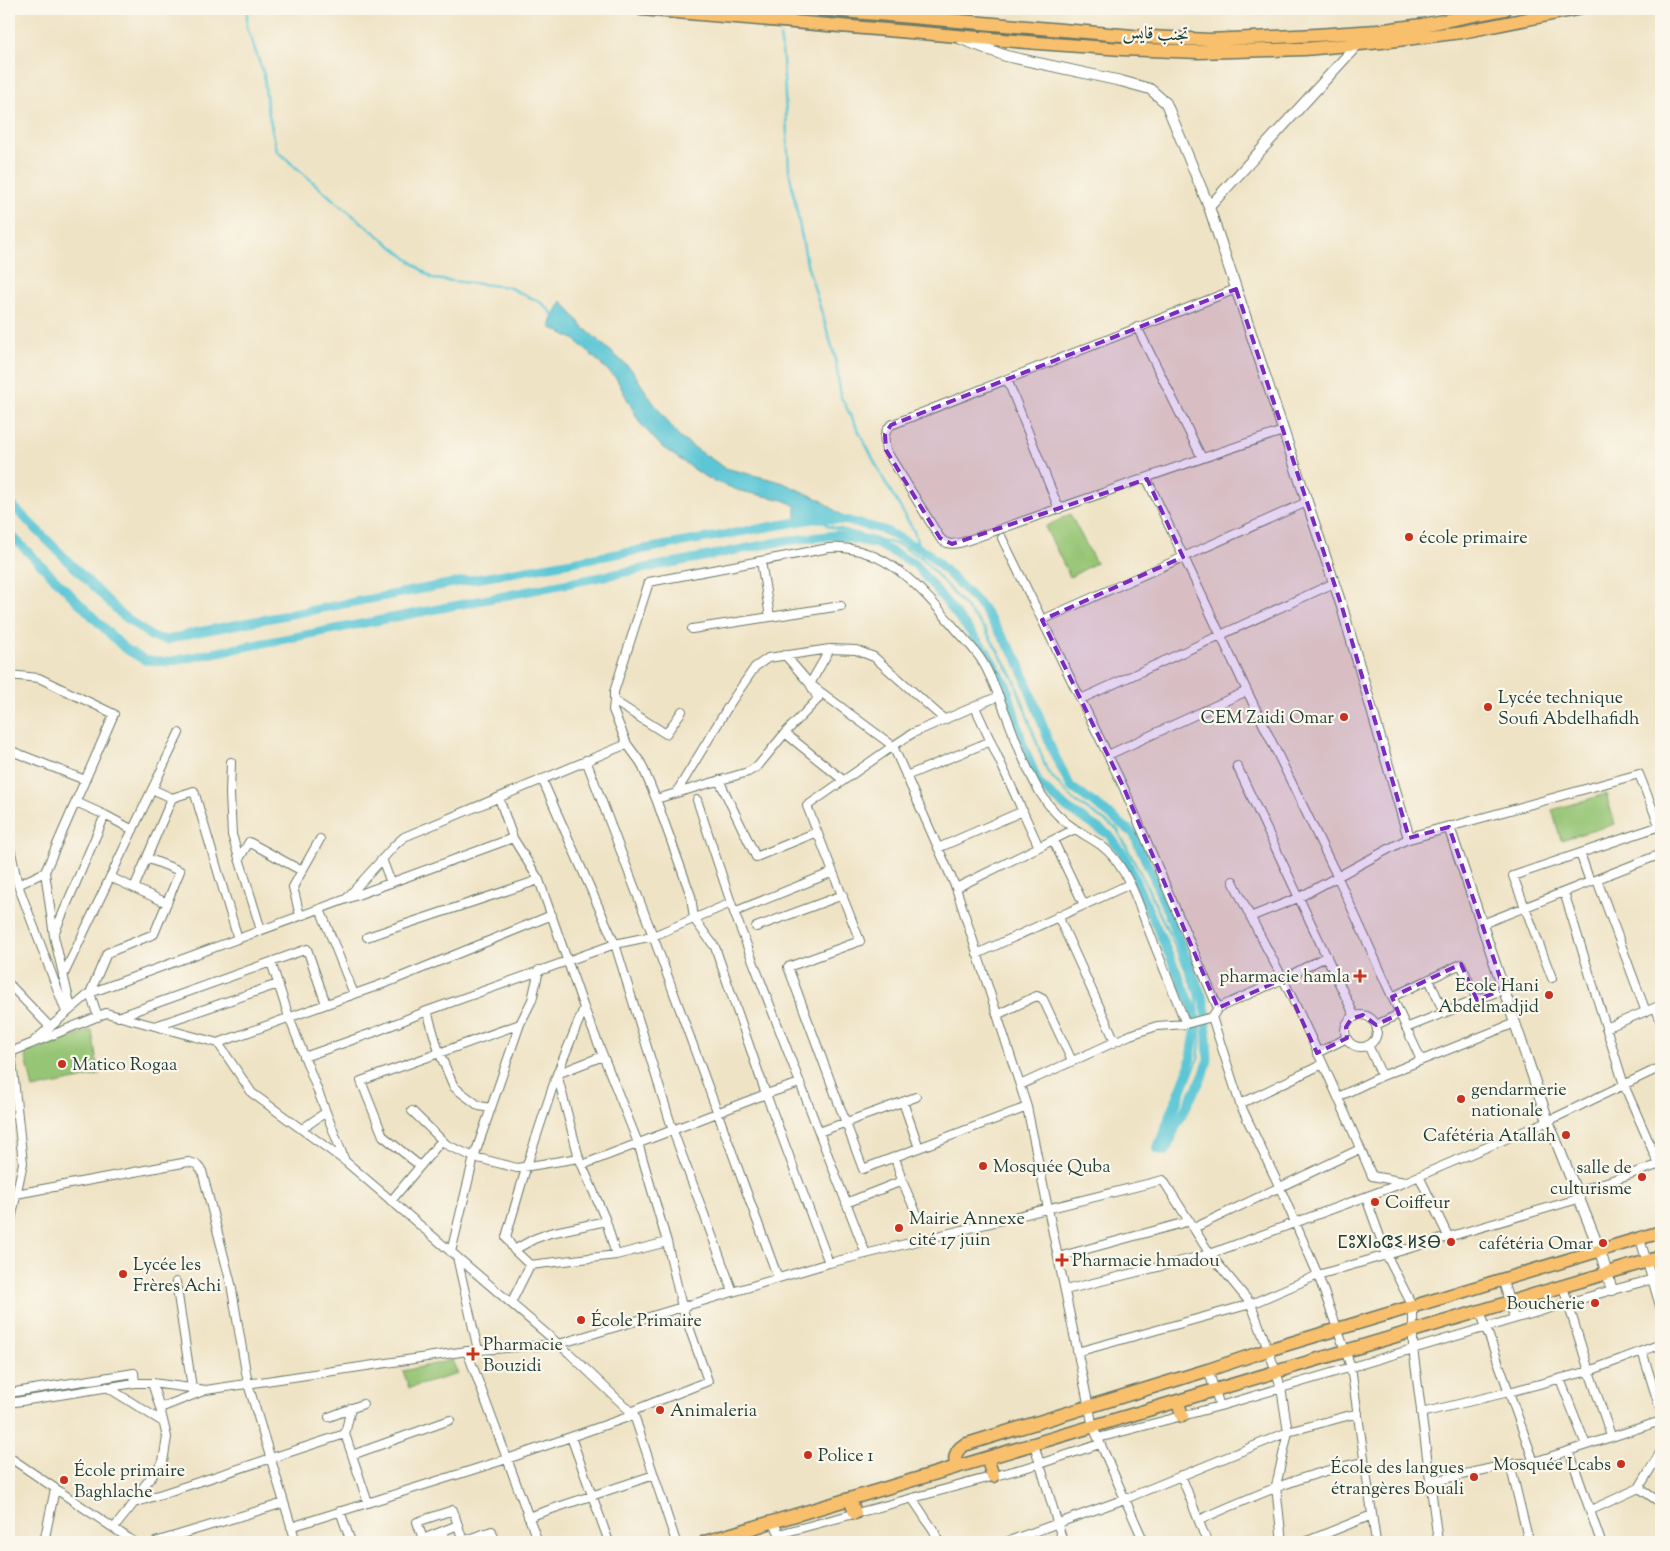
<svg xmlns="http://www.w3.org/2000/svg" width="1670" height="1551" viewBox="0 0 1670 1551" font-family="'Sorts Mill Goudy',Amiri,'Noto Sans Tifinagh',serif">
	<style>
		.green { fill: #96c574; stroke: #5a8154 }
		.water { fill: #5bc6d6; stroke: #3d8285 }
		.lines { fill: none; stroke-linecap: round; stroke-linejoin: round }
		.stream { stroke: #5bc6d6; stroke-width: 2.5 }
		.canal { stroke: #5bc6d6; stroke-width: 9 }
		.minor-casing { stroke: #687767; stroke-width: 10 }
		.tertiary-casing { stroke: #687767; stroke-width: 12 }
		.primary-casing { stroke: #687767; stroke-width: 15 }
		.trunk-casing { stroke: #687767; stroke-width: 15 }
		.minor { stroke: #fff; stroke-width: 8 }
		.tertiary { stroke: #fff; stroke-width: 10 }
		.primary { stroke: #f8bf6c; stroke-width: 12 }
		.trunk { stroke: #f8bf6c; stroke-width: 12 }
		.marked { fill: #7b2cbf; fill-opacity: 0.2; stroke: #7b2cbf; stroke-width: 4; stroke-dasharray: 10 6; stroke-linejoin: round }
		.poi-dot { fill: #c8321e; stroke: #fbf7ec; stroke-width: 2 }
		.labels { text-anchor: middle; stroke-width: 4.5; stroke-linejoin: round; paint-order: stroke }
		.street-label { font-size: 18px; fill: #1f3d34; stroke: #fbf7ec }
		.poi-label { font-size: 18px; fill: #1f3d34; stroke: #fbf7ec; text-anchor: start }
	</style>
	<rect width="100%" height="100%" fill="#fbf7ec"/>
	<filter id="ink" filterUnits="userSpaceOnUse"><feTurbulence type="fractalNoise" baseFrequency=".02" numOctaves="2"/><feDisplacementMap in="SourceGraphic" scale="10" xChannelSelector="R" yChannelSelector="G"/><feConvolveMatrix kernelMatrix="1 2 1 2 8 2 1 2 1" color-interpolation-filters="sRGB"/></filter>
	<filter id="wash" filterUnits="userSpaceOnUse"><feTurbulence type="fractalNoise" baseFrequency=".0096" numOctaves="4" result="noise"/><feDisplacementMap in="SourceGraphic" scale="20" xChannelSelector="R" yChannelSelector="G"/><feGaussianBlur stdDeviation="1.12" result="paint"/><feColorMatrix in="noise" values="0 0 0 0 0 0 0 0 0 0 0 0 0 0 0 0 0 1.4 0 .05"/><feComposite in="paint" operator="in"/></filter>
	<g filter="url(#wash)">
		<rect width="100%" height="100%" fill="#efe3c5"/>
		<!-- green -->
		<path class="green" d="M1070 514 1096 563 1070 577 1045 527Z
			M1606 794 1615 824 1561 840 1552 810Z
			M92 1030 99 1075 33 1089 25 1053Z
			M452 1360 458 1374 409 1388 403 1371Z"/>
		<!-- water -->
		<path class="water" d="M562 301 583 327 632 370 650 398 680 438 725 468 781 482 821 500 849 521 819 518 796 522V506L784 500 740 491 707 478 662 447 640 423 616 378 574 339 550 327 554 315Z"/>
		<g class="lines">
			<!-- stream -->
			<path class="stream" d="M247 9V27L264 75 267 106 277 151 336 202 433 279 508 287 542 303 556 317
				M780 36 783 59 789 170 807 264 835 357 841 397 884 480 914 531 922 558
				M819 516 828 526 899 545 922 558 985 629 1014 679 1047 771 1073 800 1117 829 1144 880 1185 968 1197 998 1200 1025V1043L1198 1059 1163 1146"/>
			<!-- canal -->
			<path class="canal" d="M9 502 121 614 152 637 167 640 193 633 448 584 819 518 849 521 884 530 928 553 982 607 1018 660 1052 750 1071 787 1105 811 1133 833 1154 879 1204 1001 1206 1012 1208 1060 1204 1074 1177 1124 1166 1151 1157 1149 1189 1067 1195 1033 1193 1008 1124 855 1109 835 1068 809 1039 784 1023 745 1007 687 986 651 915 564 877 544 836 535 784 541 167 662 145 660 124 648 9 533"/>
		</g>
	</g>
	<g filter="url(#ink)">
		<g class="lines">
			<!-- minor casing -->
			<g class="minor-casing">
				<path id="minor" d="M1236 289 891 425C883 432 884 441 886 450L940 538C947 546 954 544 963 542 1070 505 1176 466 1283 431
					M1137 327 1202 458
					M1007 379 1059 509
					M1147 479 1247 691 1338 878 1421 1060
					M1002 538 1123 786 1218 1008
					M761 561 770 617
					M1042 620 1307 502
					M692 629 841 606
					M785 655 810 684 893 746 956 888 1027 1107 1093 1427 1144 1542
					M9 675 39 678 114 714 45 872 54 936 71 1008
					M999 696 913 733 893 746 807 806 860 941 788 967 863 1169 1027 1107
					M1081 699 1334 583
					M614 701 666 734 682 711
					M975 707 1039 847
					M785 733 843 780
					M9 752H14L85 780
					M1108 755 1247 691
					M586 760 653 936 778 1278
					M231 762 230 794 232 835 261 930
					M1237 766 1355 1017
					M906 776 991 741
					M542 779 615 944 673 1131 733 1292
					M719 780 756 857 817 832
					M152 789 172 798 194 791 238 939
					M676 793 731 702 755 667 768 658 830 649 856 650 874 657 945 720
					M499 798 513 838 539 880 584 1008 638 1143 667 1242 682 1307 708 1381 630 1412
					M656 799 748 772 758 766 785 733 818 699 810 684 830 649
					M697 800 734 912 866 1254
					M76 802 105 815 133 830
					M1449 827 1639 774 1661 830
					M1053 840 1084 905
					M9 843 18 885 66 1012
					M938 848 1023 811
					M1580 853 1590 882
					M147 858 180 871 154 934 107 953 90 993 513 838
					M239 859 249 842 302 871
					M382 859 391 883
					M110 877 167 903
					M1597 880 1646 1012
					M1233 881C1248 914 1266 946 1283 979 1315 1044 1344 1110 1372 1176L1405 1182 1548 1121 1661 1067
					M18 885 45 872
					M134 888 172 798
					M956 888 1075 829
					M1564 892 1624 1085 1659 1165
					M347 898 395 845 404 837 627 744
					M320 909 354 994
					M734 912 833 872
					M300 916 293 887 320 839
					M1058 916 1115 1041
					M1250 917 1298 898 1409 838
					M1482 924 1661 854
					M756 927 843 895
					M54 934 105 815
					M367 937 539 880
					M977 954 1130 884
					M1327 956 1283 979 1218 1008 1212 1017 1240 1104 1280 1188 1318 1275 1351 1367 1376 1542
					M271 962 289 1017 345 1161
					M63 976 179 733
					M1552 978 1513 876 1660 826
					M1429 979 1444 1013
					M9 984 50 1027
					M1392 997 1461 964 1477 1000
					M584 1008 557 1074 527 1165 506 1237 514 1250 530 1265 616 1255 667 1242
					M1656 1008 1661 1023
					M427 1011 439 1052 454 1087 479 1106 491 1108
					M997 1015 1032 998 1037 996 1043 999 1072 1061
					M1345 1031a16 16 0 1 1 32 0a16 16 0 1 1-32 0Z
					M118 1017 307 949 326 1004
					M1376 1025 1399 1014
					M155 1026 278 984
					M1406 1028 1504 989
					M1606 1028 1661 1005
					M35 1040 90 993 98 1017
					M218 1043 252 1093 345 1161 569 1353 634 1415 676 1542
					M1368 1045 1382 1076 1515 1023
					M11 1052 106 1013 218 1043 391 981 552 915
					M9 1053 11 1052 23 1163 9 1229
					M1317 1053 1347 1038
					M603 1056 557 1074 579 1158 606 1221 616 1255
					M304 1057 372 1033 427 1011 615 944 653 936 731 903
					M1020 1085 1130 1035 1157 1026 1186 1024 1212 1017
					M1338 1097 1382 1076
					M903 1102 919 1148
					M1240 1104 1323 1064
					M412 1111 447 1145 474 1157 517 1168 579 1158
					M302 1129 326 1112
					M819 1132 916 1097
					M895 1157 902 1181 919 1219
					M582 1165 766 1094 800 1083
					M420 1166 383 1136 361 1081 520 1024
					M1419 1176 1449 1238
					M1576 1192 1661 1164
					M16 1194 188 1162 196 1164 202 1171 231 1284 248 1384 296 1542
					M1366 1198 1387 1256 1413 1307V1348L1438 1542
					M391 1201 442 1140
					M846 1203 902 1181
					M1194 1228 1360 1149
					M1640 1239 1661 1309
					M514 1250 534 1239 550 1233 606 1221
					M451 1252 474 1157 520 1024 532 1000 539 970
					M457 1257 478 1350
					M1058 1257 1190 1221
					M829 1263 766 1094 715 947 694 919 691 896 656 799 641 763 627 744 613 710 614 701V692L649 582 829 548C884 544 922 589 954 627 964 639 978 652 985 666 1006 706 1018 756 1041 794 1050 808 1061 820 1075 829 1089 838 1103 844 1114 858 1130 878 1138 902 1147 926 1160 958 1173 991 1186 1024
					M1503 1281 1514 1318
					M176 1282 192 1388
					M1563 1287 1589 1371 1611 1436
					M1065 1290 1210 1254 1403 1183
					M511 1303 530 1265
					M1480 1311 1534 1462
					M1642 1351 1661 1412
					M1077 1352 1251 1304 1318 1275 1578 1199
					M1208 1370 1220 1406
					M1560 1379 1586 1445
					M107 1387 163 1422
					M206 1390 467 1351
					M9 1393 134 1373 135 1383
					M9 1403 135 1383H152L206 1390 160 1408 152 1383
					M351 1408 345 1434 368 1503
					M1421 1413 1509 1392 1589 1371 1661 1344
					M329 1417 363 1404
					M571 1437 609 1542
					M1098 1438 1220 1406 1605 1292 1661 1277
					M1034 1444 1063 1542
					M1569 1451 1601 1542
					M352 1455 450 1420
					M9 1457 134 1542
					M1510 1464 1529 1542
					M1181 1475 1207 1542
					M1430 1482 1510 1464 1534 1462 1661 1421
					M1639 1488 1661 1451
					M912 1498 934 1531 939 1542
					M134 1503 345 1434
					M1591 1510 1639 1488 1661 1503
					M340 1511 351 1542
					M528 1517 654 1475
					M1199 1520C1254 1496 1305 1473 1364 1462
					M773 1522 784 1542
					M291 1527 507 1459 634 1415
					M114 1528 134 1503 137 1495 163 1462 167 1437 160 1408
					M442 1532 445 1542
					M779 1534 1039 1464 1100 1444
					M423 1539 458 1525
					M44 1542 55 1489
					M155 1542 284 1503
					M424 1542 417 1522 453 1510 463 1541
					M459 1542 492 1531 495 1542
					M538 1542 467 1351 559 1344 829 1263 1163 1180 1210 1254 1251 1304 1276 1371 1281 1388 1288 1432 1276 1486 1282 1542
					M1006 1542 1125 1499 1288 1432 1358 1413
					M1305 1542 1372 1515"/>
			</g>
			<!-- tertiary casing -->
			<g class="tertiary-casing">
				<path id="tertiary" d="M961 39 1006 56 1121 81 1150 89 1166 103 1209 207 1342 607 1409 838 1449 827 1548 1121 1600 1251 1612 1290
					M1209 207 1357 45"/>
			</g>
			<!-- primary casing -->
			<g class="primary-casing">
				<path id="primary" d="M1178 1402 1182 1416
					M987 1458 993 1476
					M957 1467C953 1458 956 1450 964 1445L1208 1370 1268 1350 1661 1232
					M850 1499 855 1513
					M705 1542 1661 1257"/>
			</g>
			<!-- trunk casing -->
			<g class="trunk-casing">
				<path id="trunk" d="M641 9 1038 43 1122 49 1199 52 1305 49 1381 42 1462 32 1577 9
					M819 9 1133 36 1209 40 1316 35 1377 31 1422 25 1505 9"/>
			</g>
			<!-- minor -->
			<use href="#minor" class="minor"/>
			<!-- tertiary -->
			<use href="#tertiary" class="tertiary"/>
			<!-- primary -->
			<use href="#primary" class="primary"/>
			<!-- trunk -->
			<use href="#trunk" class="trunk"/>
		</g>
	</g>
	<!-- marked area -->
	<path class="marked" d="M1236 289 1342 607 1409 838 1449 827 1504 989 1477 1000 1461 964 1392 997 1399 1014 1376 1025 1363 1015 1351 1019 1346 1027 1347 1038 1317 1053 1283 979 1218 1008 1123 786 1042 620 1183 557 1147 479 952 544 940 538 886 450 885 434 891 425Z"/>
	<!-- markers -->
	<g class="poi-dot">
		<circle cx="1409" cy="537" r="5"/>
		<circle cx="1488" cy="707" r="5"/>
		<circle cx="1344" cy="717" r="5"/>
		<path d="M1357.5 968.5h5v5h5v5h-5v5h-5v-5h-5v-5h5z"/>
		<circle cx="1549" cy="995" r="5"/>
		<circle cx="62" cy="1064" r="5"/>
		<circle cx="1461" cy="1099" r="5"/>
		<circle cx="1566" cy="1135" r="5"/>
		<circle cx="983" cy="1166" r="5"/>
		<circle cx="1642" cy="1177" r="5"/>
		<circle cx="1375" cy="1202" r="5"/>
		<circle cx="899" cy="1228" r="5"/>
		<circle cx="1451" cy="1242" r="5"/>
		<circle cx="1603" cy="1243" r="5"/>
		<path d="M1059.5 1252.5h5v5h5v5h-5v5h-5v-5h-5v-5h5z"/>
		<circle cx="123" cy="1274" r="5"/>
		<circle cx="1595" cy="1303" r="5"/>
		<circle cx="581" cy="1320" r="5"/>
		<path d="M470.5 1346.5h5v5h5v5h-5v5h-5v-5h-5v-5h5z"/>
		<circle cx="660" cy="1410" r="5"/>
		<circle cx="808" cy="1455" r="5"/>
		<circle cx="1621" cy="1464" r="5"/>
		<circle cx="1474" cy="1477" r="5"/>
		<circle cx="64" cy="1480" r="5"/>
	</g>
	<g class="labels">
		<!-- street labels -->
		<g class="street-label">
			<text transform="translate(1156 33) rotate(3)" y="6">تجنب قايس</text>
		</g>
		<!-- poi labels -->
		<g class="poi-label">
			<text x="1419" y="543">école primaire</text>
			<text x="1498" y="703">Lycée technique<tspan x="1498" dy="21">Soufi Abdelhafidh</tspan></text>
			<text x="1334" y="723" text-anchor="end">CEM Zaidi Omar</text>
			<text x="1350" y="982" text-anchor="end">pharmacie hamla</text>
			<text x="1539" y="991" text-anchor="end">Ecole Hani<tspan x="1539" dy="21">Abdelmadjid</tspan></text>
			<text x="72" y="1070">Matico Rogaa</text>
			<text x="1471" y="1095">gendarmerie<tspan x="1471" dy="21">nationale</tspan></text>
			<text x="1556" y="1141" text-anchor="end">Cafétéria Atallah</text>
			<text x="993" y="1172">Mosquée Quba</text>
			<text x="1632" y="1173" text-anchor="end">salle de<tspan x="1632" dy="21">culturisme</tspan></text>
			<text x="1385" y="1208">Coiffeur</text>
			<text x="909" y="1224">Mairie Annexe<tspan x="909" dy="21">cité 17 juin</tspan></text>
			<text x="1441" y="1248" text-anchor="end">ⵎⵓⵅⵏⴰⵛⵉ ⵍⵉⴱ</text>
			<text x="1593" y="1249" text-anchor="end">cafétéria Omar</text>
			<text x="1072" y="1266">Pharmacie hmadou</text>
			<text x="133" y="1270">Lycée les<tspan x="133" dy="21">Frères Achi</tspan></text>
			<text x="1585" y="1309" text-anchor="end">Boucherie</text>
			<text x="591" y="1326">École Primaire</text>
			<text x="483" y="1350">Pharmacie<tspan x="483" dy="21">Bouzidi</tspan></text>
			<text x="670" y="1416">Animaleria</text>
			<text x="818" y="1461">Police 1</text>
			<text x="1611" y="1470" text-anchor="end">Mosquée Lcabs</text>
			<text x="1464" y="1473" text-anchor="end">École des langues<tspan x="1464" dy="21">étrangères Bouali</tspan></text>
			<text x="74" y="1476">École primaire<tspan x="74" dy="21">Baghlache</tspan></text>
		</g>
	</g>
	<!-- margin -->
	<rect width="1670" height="1551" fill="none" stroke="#fbf7ec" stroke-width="30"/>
</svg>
